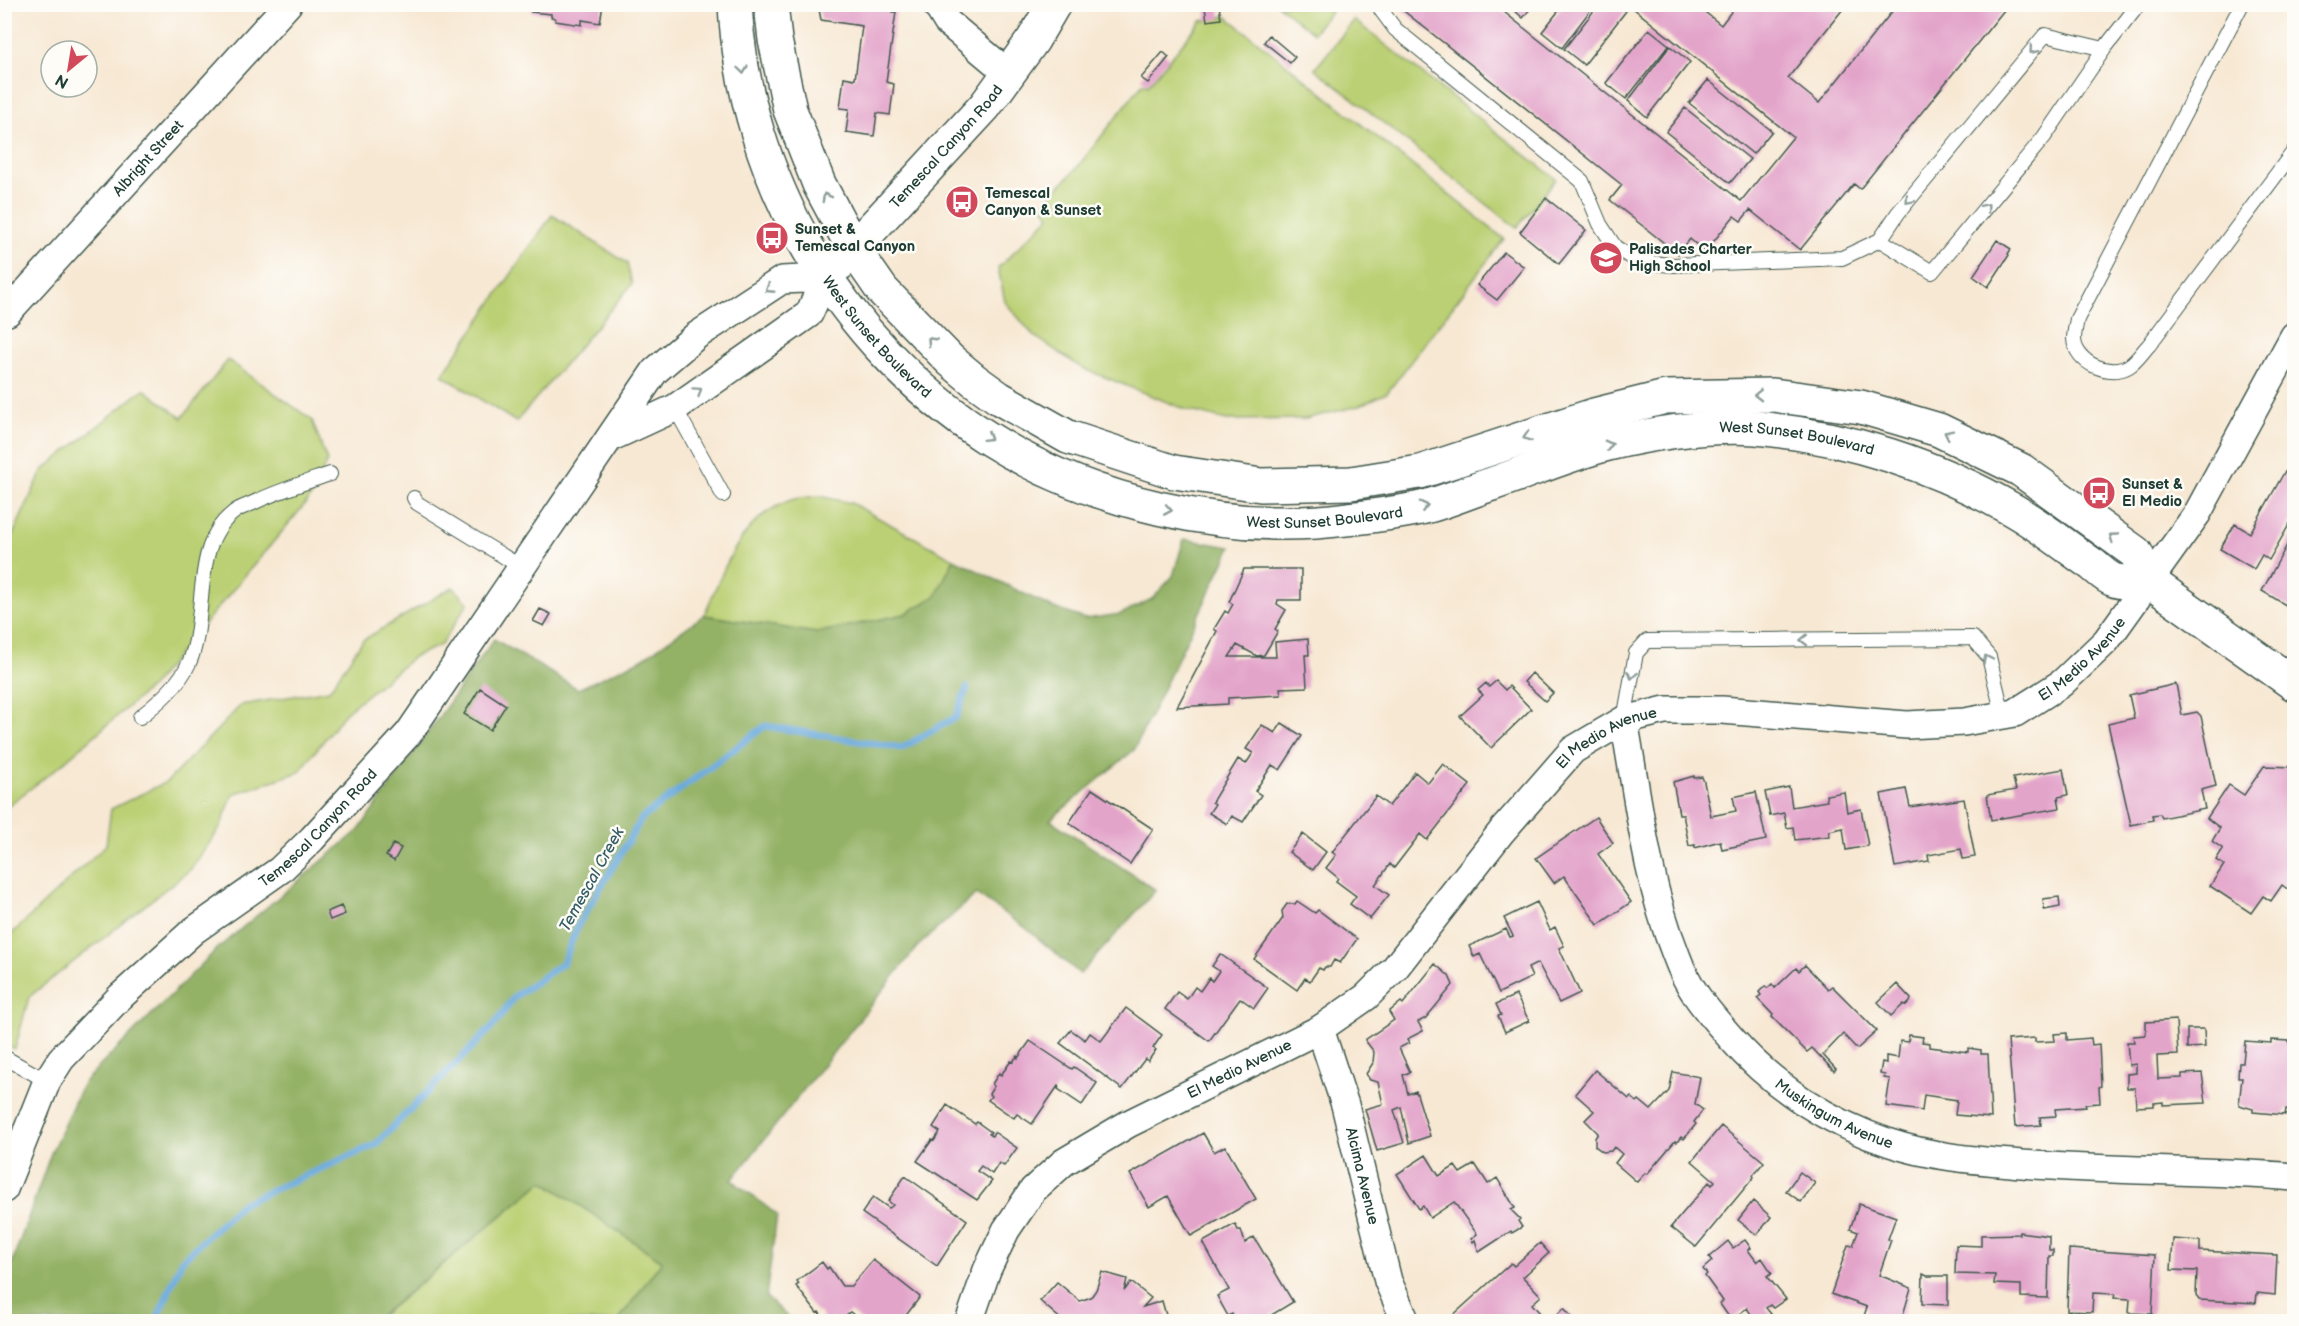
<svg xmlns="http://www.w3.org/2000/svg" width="2299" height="1326" viewBox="0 0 2299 1326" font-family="'Balsamiq Sans',sans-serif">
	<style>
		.green { fill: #bbd074; stroke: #6d8654; stroke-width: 1.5 }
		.forest { fill: #94b266; stroke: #5a784d; stroke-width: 1.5 }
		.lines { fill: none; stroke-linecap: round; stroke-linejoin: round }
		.stream { stroke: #68a8db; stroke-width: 7 }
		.building { fill: #e3a4ca }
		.lane-casing { stroke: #3f574c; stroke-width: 16 }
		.street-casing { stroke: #3f574c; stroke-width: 30 }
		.secondary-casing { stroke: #3f574c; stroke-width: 36 }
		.lane { stroke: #fff; stroke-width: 14 }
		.street { stroke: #fff; stroke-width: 27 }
		.secondary { stroke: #fff; stroke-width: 33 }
		.oneway { stroke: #8f9e9a }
		.labels { text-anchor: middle; stroke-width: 5; stroke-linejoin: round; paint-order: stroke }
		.street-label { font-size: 15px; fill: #1f3d34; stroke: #fdfcf7 }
		.poi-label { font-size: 15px; font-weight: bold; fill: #1f3d34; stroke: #fdfcf7; text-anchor: start }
		.water-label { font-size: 16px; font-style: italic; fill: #355d66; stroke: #fdfcf7 }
	</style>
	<rect width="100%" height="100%" fill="#fdfcf7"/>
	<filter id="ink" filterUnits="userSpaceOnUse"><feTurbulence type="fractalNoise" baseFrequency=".0167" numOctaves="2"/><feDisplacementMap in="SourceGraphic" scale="12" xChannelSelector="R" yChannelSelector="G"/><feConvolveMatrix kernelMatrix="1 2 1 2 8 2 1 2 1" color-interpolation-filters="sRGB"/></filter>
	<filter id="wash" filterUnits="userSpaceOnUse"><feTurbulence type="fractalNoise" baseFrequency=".008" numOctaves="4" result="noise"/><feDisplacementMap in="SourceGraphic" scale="24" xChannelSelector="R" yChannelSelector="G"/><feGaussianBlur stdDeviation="1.35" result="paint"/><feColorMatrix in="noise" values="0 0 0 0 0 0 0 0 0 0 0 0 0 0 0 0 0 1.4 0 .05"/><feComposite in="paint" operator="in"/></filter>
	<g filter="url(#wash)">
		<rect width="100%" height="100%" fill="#f7e8d3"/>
		<!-- green -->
		<path class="green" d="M1278 5H1336L1313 33Z
			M1226 16 1504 239 1387 393 1358 406 1305 419 1227 420 1187 410 1082 368 1033 335 1005 302 998 268 1050 216 1042 205 1076 169 1143 83 1148 85 1201 21Z
			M1354 20 1556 179 1517 228 1315 69Z
			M552 215 627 263 632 284 516 422 442 375Z
			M228 360 312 420 327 461 311 497 152 686 56 769 5 808V552L42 471 144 389 182 418Z
			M819 496 851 503 954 559 936 596 905 614 816 633 704 615C725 569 739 518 791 500 800 497 810 497 819 496Z
			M453 587 468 603 441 645 415 656 347 711 299 772 233 794 220 828 191 869 29 997 15 1049 5 1045V940L106 845 111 809 168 781 241 705 329 690 363 640Z
			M543 1181 662 1261 618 1321 374 1322Z"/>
		<!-- forest -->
		<path class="forest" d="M1184 539 1231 547 1134 750 1050 820 1156 890 1080 974 1027 929 976 894 917 947 732 1180 777 1215 766 1297 792 1321H618L662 1261 543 1181 374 1321 5 1322V1283L51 1153 83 1083 217 949 359 830 494 639 578 689 642 659 704 615 816 633 905 614 936 596 954 559 1051 607 1085 619 1121 614 1152 599 1173 576Z"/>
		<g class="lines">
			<!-- stream -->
			<path class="stream" d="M156 1322 182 1260 243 1203 375 1145 495 1024 514 997 563 963 578 925 642 818 765 726 902 748 956 717 967 688"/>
		</g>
		<g id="blocks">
			<!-- building -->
			<path class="building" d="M527 4H603L600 23 582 20V25L555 21V18L551 17V14L531 12V8L526 7Z
				M818 4H894L893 12H896L886 82 894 84 890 115 877 113 874 136 846 132 849 109 840 108 844 77 855 79 862 26 821 20Z
				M1395 4H1494L1741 201 1793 137 1628 4H1695L1721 25 1737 4H1847L1788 78 1819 103 1898 4H2009L1860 189 1854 184 1800 250 1750 210 1741 221 1734 216 1705 252 1690 239 1678 254 1610 200 1622 185Z
				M1507 4H1534L1523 18Z
				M1564 4H1595L1562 48 1542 32Z
				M1599 4H1618L1626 11 1584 65 1564 49Z
				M1219 5 1221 19 1207 21 1205 7Z
				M1649 29 1669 45 1626 99 1606 83Z
				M1269 35 1295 57 1290 63 1264 42Z
				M1670 46 1690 62 1647 117 1628 101Z
				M1163 52 1169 57 1148 83 1141 78Z
				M1708 80 1772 131 1753 154 1689 103Z
				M1685 108 1750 159 1730 183 1666 132Z
				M1546 198 1586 230 1559 264 1520 232Z
				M1997 240 2011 249 2008 254 2009 255 1988 287 1973 276Z
				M1504 252 1524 267 1497 300 1477 285Z
				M2285 471 2294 477V516L2269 560 2262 555 2254 569 2220 549 2235 524 2250 533Z
				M2294 532V575L2291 581 2294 583V610L2262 591Z
				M1244 569H1301V600H1278L1277 604 1286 610 1275 629 1278 631 1264 655 1257 656 1237 645 1229 657H1276L1275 642 1308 639 1309 655H1305L1307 687 1280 688 1281 695 1228 698V704L1177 707 1217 631 1214 629 1225 611 1228 613 1233 604 1229 602Z
				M540 609 551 614 544 626 533 621Z
				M1532 673 1553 693 1545 701 1524 682Z
				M1496 681 1505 690 1509 686 1531 709 1491 748 1460 716 1483 695 1478 690 1486 683 1489 687Z
				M2176 684 2182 715 2197 712 2201 716 2216 786 2201 790 2205 809 2162 818 2160 814 2152 815 2153 820 2131 825 2108 724 2134 718 2129 695Z
				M480 688 506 705 490 730 464 714Z
				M1282 723 1302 736 1280 770 1272 765 1255 791 1261 795 1243 822 1232 816 1227 824 1209 813 1215 804 1212 802 1238 759 1246 764 1253 753 1246 749 1262 725 1275 733Z
				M1443 764 1470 785 1427 840 1420 834 1394 868 1390 864 1375 885 1389 895 1370 919 1350 904 1356 896 1336 881 1338 878 1326 868 1336 855 1332 852 1376 796 1389 806 1415 772 1428 783Z
				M2264 766 2294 767V894L2282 885 2271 901 2263 896 2251 913 2210 886 2224 865 2216 860 2223 849 2212 841 2220 828 2207 818 2229 785 2244 795Z
				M2063 769 2068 795 2058 797 2060 808 1991 820 1987 795 2016 790 2013 778Z
				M1694 776V778L1702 777 1704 782 1711 816 1736 811 1733 797 1756 792 1766 840 1722 849 1720 841 1695 848V845L1689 846 1683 814H1679L1673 782Z
				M1789 787 1792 807 1827 801 1826 795 1844 792 1847 812 1861 809 1868 846 1846 850 1843 828 1829 831 1830 836 1795 840 1793 827 1787 828 1784 813 1770 816 1765 792Z
				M1092 789 1153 829 1130 864 1069 823Z
				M1906 789 1910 807 1964 799 1975 857 1963 859 1961 849 1928 855 1929 861 1895 867 1881 794Z
				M1596 817 1613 843 1598 854 1631 902 1598 925 1564 876 1554 883 1536 858Z
				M1303 834 1326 852 1313 870 1289 852Z
				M393 844 401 848 394 861 386 856Z
				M2059 897 2060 907 2044 910 2043 899Z
				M1297 901 1315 913 1318 910 1357 939 1340 963 1334 960 1330 967H1325L1323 970 1319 968 1310 981 1305 978 1297 990 1254 959 1283 918 1282 911 1287 904H1295Z
				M1537 902 1550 930 1555 927 1564 946 1559 948 1580 993 1559 1003 1538 963 1528 968 1532 977 1499 993 1480 954 1474 957 1469 946 1506 929 1510 937 1513 936 1504 918Z
				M341 906 345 914 330 920 327 912Z
				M1220 954 1268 988 1254 1008 1240 998 1209 1041 1165 1009 1177 992 1187 999 1195 987 1200 991 1209 978 1212 981 1219 971 1212 966Z
				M1435 964 1449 976 1453 985 1426 1018 1418 1022 1423 1031 1407 1039 1409 1043 1399 1048 1410 1072 1403 1075 1408 1094 1416 1091 1430 1136 1409 1143 1401 1107 1394 1110 1404 1143 1377 1151 1365 1109 1383 1104 1378 1082 1370 1080 1366 1074 1373 1063 1374 1052 1365 1040 1394 1020 1389 1012 1401 1002 1403 1004Z
				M1805 965 1828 989 1832 986 1877 1031 1857 1049 1843 1034 1823 1055 1836 1069 1834 1071 1812 1048 1807 1052 1772 1017 1773 1015 1757 998 1761 995 1759 992 1765 986 1768 988 1772 984 1775 988 1796 968 1799 971Z
				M1897 984 1911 999 1910 1002 1906 1006 1904 1004 1891 1016 1878 1002Z
				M1516 995 1529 1021 1505 1032 1498 1016 1501 1015 1496 1004Z
				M1126 1008 1162 1035 1153 1048 1156 1050 1148 1061 1145 1059 1122 1089 1060 1043 1071 1030 1085 1040 1090 1033 1101 1041Z
				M2176 1020 2178 1055 2157 1056 2158 1079 2182 1078V1074L2202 1073 2206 1103 2163 1105V1102L2154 1103V1106L2136 1107 2135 1088H2127V1074L2136 1073V1064L2129 1065 2127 1042H2134L2133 1036 2146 1035V1022Z
				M2187 1029H2204L2205 1047 2187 1048Z
				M2067 1033V1040L2091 1038 2092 1045 2099 1044 2101 1086 2099 1087 2100 1103 2085 1104 2086 1107 2055 1109 2056 1116 2040 1117 2041 1125 2015 1127 2008 1040 2035 1038V1042L2055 1041 2054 1034Z
				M1909 1035 1923 1037 1922 1042 1930 1043V1047L1968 1052V1048L1981 1050V1054H1988L1991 1118 1955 1115 1957 1100 1924 1095 1922 1111 1886 1106 1890 1079 1884 1078 1885 1075 1880 1074 1882 1062 1886 1063V1056L1898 1058 1900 1041 1908 1042Z
				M2271 1040 2289 1041V1044H2294V1110L2286 1109 2285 1115 2253 1112V1109L2239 1105 2242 1077H2238L2239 1063H2243L2245 1041 2271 1043Z
				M1030 1041 1072 1069 1074 1067 1097 1083 1082 1105 1058 1089 1059 1087 1058 1086 1032 1124 1017 1114 1014 1118 988 1100 991 1096 989 1094 994 1086 992 1084 999 1073 1001 1075 1011 1061 1013 1062 1017 1056 1018 1058Z
				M1595 1070 1629 1099 1631 1097 1637 1102 1639 1100 1651 1110 1669 1091 1673 1072 1700 1077 1695 1104 1703 1110 1694 1122 1696 1124 1684 1139 1681 1137 1677 1142 1675 1141 1647 1174 1645 1173 1637 1182 1615 1163 1622 1154 1614 1147 1611 1151 1603 1152 1595 1146V1138L1598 1133 1585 1120 1594 1111 1575 1094Z
				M947 1105 975 1124 977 1122 991 1132 989 1134 992 1136 994 1132 1017 1148 1004 1166 999 1163 992 1174 981 1166 977 1171 992 1181 977 1200 917 1161 932 1140 934 1141 940 1132 933 1127Z
				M1721 1126 1764 1162 1753 1175 1754 1177 1696 1247 1671 1227 1709 1182 1712 1185 1715 1181 1692 1161Z
				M1203 1133 1214 1152 1225 1146 1256 1199 1191 1236 1168 1196 1149 1207 1130 1174Z
				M1426 1155 1439 1176 1455 1166 1460 1173 1475 1164 1488 1184 1497 1178 1515 1208 1511 1210 1520 1219 1518 1221 1522 1227 1512 1233 1511 1231 1479 1252 1475 1240 1473 1242 1471 1239 1477 1234 1454 1202 1430 1218 1423 1206 1419 1209 1397 1174Z
				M1800 1172 1815 1183 1801 1202 1786 1191Z
				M905 1176 967 1220 937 1266 862 1213 873 1197 889 1208 892 1206 893 1205 888 1201Z
				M1753 1201 1771 1217 1757 1235 1738 1220Z
				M1859 1204 1896 1217 1888 1239 1891 1240 1879 1275 1911 1288 1901 1322H1862L1867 1307 1831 1294 1848 1245 1853 1246 1858 1232 1850 1229Z
				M1235 1224 1238 1230H1241L1245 1243 1254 1237 1293 1302 1260 1322H1236L1232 1314 1228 1316 1217 1296 1229 1290 1203 1242Z
				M2019 1232 2049 1236V1250H2053V1256H2049L2048 1298 2021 1297V1285L1994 1284 1995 1275 1955 1274 1956 1245 1981 1246V1235L2019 1234Z
				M2173 1239 2200 1241V1251L2277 1255 2275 1295 2257 1293 2256 1303 2199 1300 2196 1296 2197 1271 2171 1270Z
				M1745 1240 1751 1248 1748 1250 1757 1262 1762 1258 1772 1273 1767 1276 1786 1299 1773 1308 1770 1305 1766 1308 1771 1314 1761 1322H1756L1747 1308 1731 1320 1720 1304 1723 1301 1705 1276 1707 1274 1703 1269 1712 1261 1709 1257 1728 1241 1733 1248Z
				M1540 1243 1549 1253 1523 1277 1541 1296 1532 1304 1548 1322H1453L1450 1318 1511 1263 1514 1266Z
				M2069 1249 2155 1255 2152 1314 2129 1313 2130 1299 2114 1298 2115 1294 2093 1293 2092 1312 2067 1311Z
				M873 1260 920 1297 901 1322H863L850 1312 837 1322H826L819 1312 817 1313 796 1286 799 1284 797 1281 822 1262 827 1269 829 1267 842 1286H851Z
				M1102 1272 1127 1279 1124 1291 1131 1282 1151 1298 1143 1307 1162 1301 1168 1322H1064L1040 1301 1057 1282 1080 1301 1091 1297 1096 1290Z
				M1923 1274 1927 1276H1948V1305L1922 1304Z
				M1564 1308 1576 1322H1549Z"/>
		</g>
	</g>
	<g filter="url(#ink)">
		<use href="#blocks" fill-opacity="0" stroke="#3f574c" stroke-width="1.5"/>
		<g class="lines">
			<!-- lane casing -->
			<g class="lane-casing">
				<path id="lane" d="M1380 4 1381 10 1395 29 1582 181 1600 224 1615 247 1638 262 1673 265 1842 258 1880 240
					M2242 4 2077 319C2076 325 2074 333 2074 339 2075 363 2110 378 2129 366 2137 361 2143 351 2149 345L2294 151
					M2104 49 2045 35 1898 213 1880 240 1932 272 2044 137 2104 49 2139 4
					M675 408 723 495
					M414 498 417 503 521 567
					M140 717C158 703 179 685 189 663 209 619 190 546 233 513 238 508 247 506 253 503 278 491 304 483 330 474
					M1624 720 1636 653 1647 641 1973 638 1989 657 2003 715
					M4 1057 47 1081"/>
			</g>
			<!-- street casing -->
			<g class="street-casing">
				<g id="street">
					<path d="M936 4 947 22 1009 74"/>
					<path id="s1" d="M8 312 288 4"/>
					<path id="s2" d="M1624 720C1638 798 1646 880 1676 955 1689 991 1706 1009 1730 1037 1772 1086 1829 1123 1890 1143 1929 1156 1970 1160 2011 1163 2105 1172 2200 1169 2294 1177"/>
					<path id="s3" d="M1320 1029 1345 1105 1388 1281 1406 1322"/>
					<path id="s4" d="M4 1189 47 1081 61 1059 120 997 193 931 280 870 312 839 409 733 655 371 696 336 782 280 825 278 809 314 675 408 610 438"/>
					<path id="s5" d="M969 1322 987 1270 1006 1230 1033 1190 1064 1162 1128 1124 1320 1029 1366 997 1395 968 1502 831 1573 750 1624 720 1665 710H1722L1907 725 1964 722 2015 713 2062 683 2106 641 2197 514 2294 336"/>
				</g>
			</g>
			<!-- secondary casing -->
			<g class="secondary-casing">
				<g id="secondary">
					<path id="s6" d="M735 4C743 176 841 344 986 437 1088 502 1227 535 1347 519 1373 516 1400 513 1425 507 1448 501 1470 491 1492 484 1530 471 1569 454 1608 444 1655 433 1707 425 1756 428 1846 436 1935 465 2013 510 2041 526 2067 547 2093 565 2099 570 2107 578 2114 580 2124 584 2139 581 2149 581"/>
					<path d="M771 4 775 40 790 110 819 184 853 248 882 290 950 360 974 380 999 398 1068 437 1174 472 1261 485 1351 483 1420 472 1594 415 1666 397 1773 395 1861 407 1939 430 2021 470 2136 553 2149 581 2294 684"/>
					<path id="s7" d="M839 264 985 106 1033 40 1054 4"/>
				</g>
			</g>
			<!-- lane -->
			<use href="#lane" class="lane"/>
			<!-- street -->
			<use href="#street" class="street"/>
			<!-- secondary -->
			<use href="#secondary" class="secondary"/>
		</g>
		<!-- one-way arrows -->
		<defs><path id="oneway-chevron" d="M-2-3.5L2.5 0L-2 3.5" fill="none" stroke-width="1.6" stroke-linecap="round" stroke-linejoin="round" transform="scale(1.5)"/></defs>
		<g class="oneway">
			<use href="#oneway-chevron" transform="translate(2033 50) rotate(130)"/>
			<use href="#oneway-chevron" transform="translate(743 70) rotate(82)"/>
			<use href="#oneway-chevron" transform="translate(826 197) rotate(-118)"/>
			<use href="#oneway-chevron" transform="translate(1909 200) rotate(130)"/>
			<use href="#oneway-chevron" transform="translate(1986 207) rotate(-50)"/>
			<use href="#oneway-chevron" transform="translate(769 289) rotate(147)"/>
			<use href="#oneway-chevron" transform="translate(931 341) rotate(-134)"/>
			<use href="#oneway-chevron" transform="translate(698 391) rotate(-35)"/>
			<use href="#oneway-chevron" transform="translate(1758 395) rotate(179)"/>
			<use href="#oneway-chevron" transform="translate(1948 434) rotate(-154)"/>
			<use href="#oneway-chevron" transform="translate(988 437) rotate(32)"/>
			<use href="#oneway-chevron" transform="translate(1527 437) rotate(162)"/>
			<use href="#oneway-chevron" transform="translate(1609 445) rotate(-14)"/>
			<use href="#oneway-chevron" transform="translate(1424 506) rotate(-14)"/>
			<use href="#oneway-chevron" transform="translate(1168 510) rotate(10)"/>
			<use href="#oneway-chevron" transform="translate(2113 537) rotate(-144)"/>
			<use href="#oneway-chevron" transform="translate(1804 640) rotate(179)"/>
			<use href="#oneway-chevron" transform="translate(1987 659) rotate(-115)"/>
			<use href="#oneway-chevron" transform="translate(1632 675) rotate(100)"/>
		</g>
	</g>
	<!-- icons -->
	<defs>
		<g id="bus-disc" transform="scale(1.725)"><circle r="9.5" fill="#d1495b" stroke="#fdfcf7"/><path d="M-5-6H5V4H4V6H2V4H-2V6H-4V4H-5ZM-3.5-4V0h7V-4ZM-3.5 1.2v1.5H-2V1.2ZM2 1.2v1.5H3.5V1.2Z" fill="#fff"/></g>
		<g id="school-disc" transform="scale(1.725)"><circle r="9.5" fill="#d1495b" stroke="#fdfcf7"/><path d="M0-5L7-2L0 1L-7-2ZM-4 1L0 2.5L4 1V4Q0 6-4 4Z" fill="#fff"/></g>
	</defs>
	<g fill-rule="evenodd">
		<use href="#bus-disc" x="962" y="202"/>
		<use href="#bus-disc" x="772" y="238"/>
		<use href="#school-disc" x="1606" y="258"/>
		<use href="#bus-disc" x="2099" y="493"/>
	</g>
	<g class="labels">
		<!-- street labels -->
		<g class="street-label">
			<text dy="5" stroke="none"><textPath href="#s7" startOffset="159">Temescal Canyon Road</textPath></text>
			<text dy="5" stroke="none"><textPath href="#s1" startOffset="208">Albright Street</textPath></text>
			<text dy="5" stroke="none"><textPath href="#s6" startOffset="370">West Sunset Boulevard</textPath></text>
			<text dy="5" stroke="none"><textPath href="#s6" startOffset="1360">West Sunset Boulevard</textPath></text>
			<text dy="5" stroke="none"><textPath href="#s6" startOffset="874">West Sunset Boulevard</textPath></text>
			<text dy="5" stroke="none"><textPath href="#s5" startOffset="1396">El Medio Avenue</textPath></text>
			<text dy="5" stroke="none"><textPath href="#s5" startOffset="892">El Medio Avenue</textPath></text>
			<text dy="5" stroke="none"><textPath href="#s4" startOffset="489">Temescal Canyon Road</textPath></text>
			<text dy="5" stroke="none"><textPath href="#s5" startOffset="388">El Medio Avenue</textPath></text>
			<text dy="5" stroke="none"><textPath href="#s2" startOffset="471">Muskingum Avenue</textPath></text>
			<text dy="5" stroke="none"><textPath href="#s3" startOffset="153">Alcima Avenue</textPath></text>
		</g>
		<!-- poi labels -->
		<g class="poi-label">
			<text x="985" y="198">Temescal<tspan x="985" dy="17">Canyon &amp; Sunset</tspan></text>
			<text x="795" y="234">Sunset &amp;<tspan x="795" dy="17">Temescal Canyon</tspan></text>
			<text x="1629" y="254">Palisades Charter<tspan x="1629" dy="17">High School</tspan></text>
			<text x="2122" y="489">Sunset &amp;<tspan x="2122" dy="17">El Medio</tspan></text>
		</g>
		<!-- water labels -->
		<g class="water-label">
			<text transform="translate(591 879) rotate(-61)" y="6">Temescal Creek</text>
		</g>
	</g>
	<!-- margin -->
	<rect width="2299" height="1326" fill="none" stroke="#fdfcf7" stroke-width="24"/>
	<!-- north arrow -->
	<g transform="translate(69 69) rotate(210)"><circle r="28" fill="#fdfcf7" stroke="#a4b0a9" stroke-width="1.5"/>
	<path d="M0-4.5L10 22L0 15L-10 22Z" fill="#d1495b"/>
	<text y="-9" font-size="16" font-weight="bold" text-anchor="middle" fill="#1f3d34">N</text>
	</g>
</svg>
